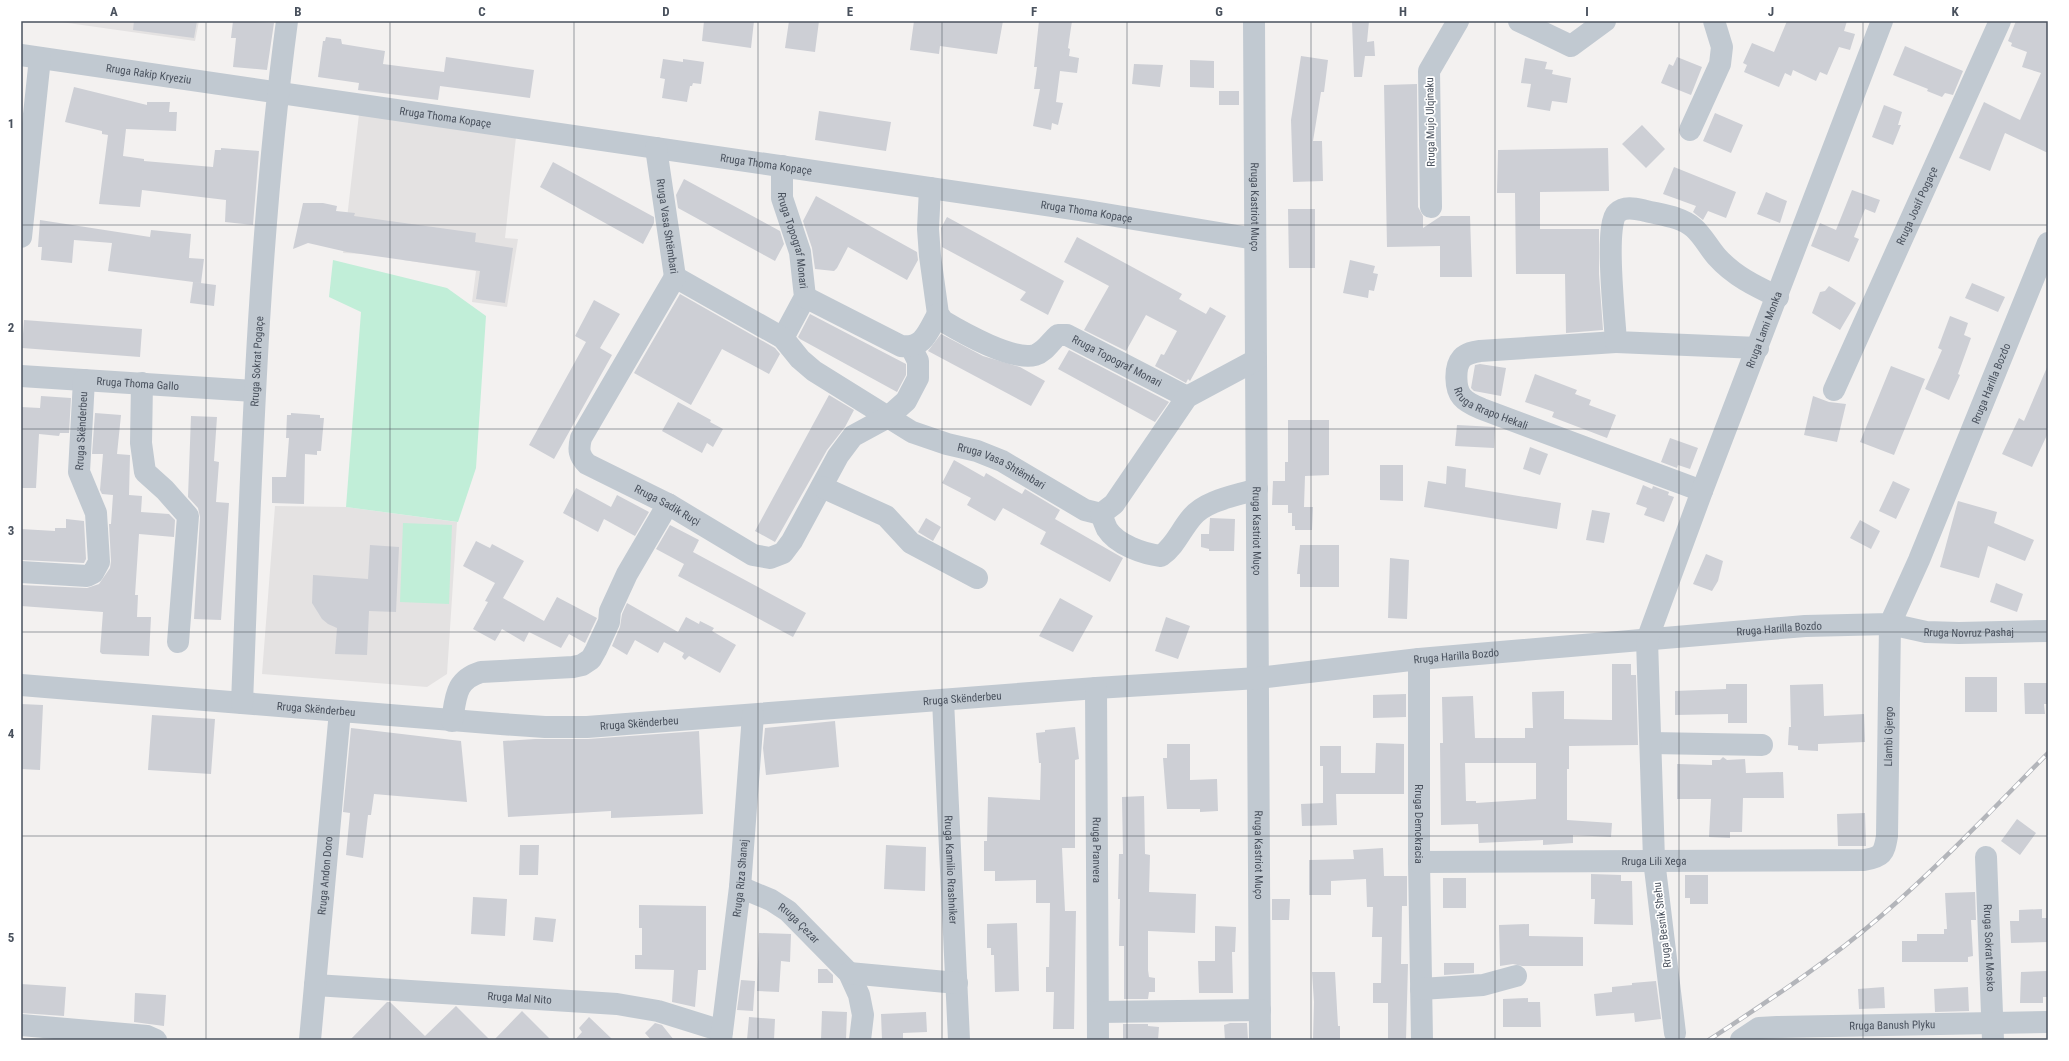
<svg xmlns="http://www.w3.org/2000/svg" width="2069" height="1061" viewBox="0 0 2069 1061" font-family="'Roboto Condensed',sans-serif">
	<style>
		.education { fill: #e4e2e2 }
		.green { fill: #c1eed8 }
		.building { fill: #cdcfd5; fill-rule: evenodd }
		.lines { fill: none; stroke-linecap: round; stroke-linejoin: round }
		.minor { stroke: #c1c9d1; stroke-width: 22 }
		.rail-casing { stroke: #b3b5ba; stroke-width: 4.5 }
		.rail { stroke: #fff; stroke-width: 3; stroke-dasharray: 9; stroke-linecap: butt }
		.grid { fill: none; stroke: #49515d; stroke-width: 1; stroke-opacity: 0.55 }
		.labels { text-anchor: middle; stroke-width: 3.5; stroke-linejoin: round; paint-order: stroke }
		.street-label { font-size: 11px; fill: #49515d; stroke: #fff }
		.neatline { fill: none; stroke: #49515d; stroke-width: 1.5 }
		.grid-label { font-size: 13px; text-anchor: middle; font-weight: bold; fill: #49515d }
	</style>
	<rect width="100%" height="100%" fill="#f3f1f0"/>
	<!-- education -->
	<path class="education" d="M54 21H199L195 41Z
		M359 114 516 137 505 238 518 239 507 307 472 302 476 271 403 260 404 256 343 253Z
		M275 506 346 507 457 522 447 674 427 687 262 674Z"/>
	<!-- green -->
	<path class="green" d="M333 260 447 288 486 316 476 468 458 522 346 507 361 312 329 297Z
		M403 523 452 525 449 604 400 602Z"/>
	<!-- building -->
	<path class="building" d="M134 21H197L194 38 133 30Z
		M233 21 274 23 267 70 233 67 236 38H231Z
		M704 21H754L751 48 702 41Z
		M789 21H819L815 52 785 48Z
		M914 21H1003L997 54 940 46 939 54 910 50Z
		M1039 21H1072L1068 48 1070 49 1069 56 1079 58 1077 73 1060 71 1056 102 1063 103 1058 125 1052 123 1051 130 1033 126 1040 89H1034L1037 67H1034Z
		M1352 21H1369L1367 42 1374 41 1375 56H1365L1362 77H1354Z
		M1787 21H1847L1844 31 1855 34 1850 50 1839 47 1827 75 1820 72 1816 81 1793 70 1791 76 1785 73 1779 87 1744 72 1747 65 1743 63 1752 43 1774 52Z
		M2016 21H2048V153L2005 133 1990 171 1959 158 1984 102 2020 120 2041 73 2022 67 2027 52 2011 46 2012 43 2008 41Z
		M326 37 341 39 342 44 385 51 383 64 444 72 446 57 534 70 530 98 440 86 438 100 358 90 359 83 318 77 323 41H325Z
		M1905 46 1963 71 1953 95 1945 93 1942 97 1927 91 1928 89 1893 75Z
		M1301 56 1328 60 1324 92H1321L1313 141H1322L1323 181 1293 182 1291 120Z
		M1677 57 1702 67 1691 95 1661 83 1669 64 1673 66Z
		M1525 58 1547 62 1545 69 1553 70 1552 74 1571 78 1567 103 1552 101 1550 111 1527 107 1531 84 1521 83Z
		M663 59 683 62V59L704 62 701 84 693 83 692 86H690L687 102 662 98 665 79 660 78Z
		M1190 60 1214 61V88L1190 87Z
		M1134 64 1163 65 1160 87 1132 84Z
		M1417 84 1418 207 1423 216V228L1441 216H1470L1472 277H1440V246L1387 247 1384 85Z
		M74 87 147 105V102H170L169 112H177L176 131 126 129 123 156 144 159V161L213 167 215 150H221V148L259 151 253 225 225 222 226 200 142 190 140 207 99 204 108 135 102 134V131L65 122Z
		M1219 91H1239V105H1219Z
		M1884 105 1902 112 1898 125H1901L1893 145 1872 137Z
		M819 111 891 122 886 151 815 140Z
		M1715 113 1743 125 1731 153 1703 141Z
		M1642 125 1665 149 1646 168 1622 144Z
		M1608 148 1609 191 1540 192V229H1599V274L1603 330 1566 333 1565 274H1516L1515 193H1497L1498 150Z
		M553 162 654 217V223L643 244 540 187Z
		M1674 167 1736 192 1726 218 1708 211 1703 220 1693 212 1696 206 1663 194Z
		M684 179 780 231 784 244 775 261 678 208 676 195Z
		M1852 190 1880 200 1875 213 1865 209 1854 237 1859 239 1849 262 1811 246 1820 223 1836 230Z
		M1766 192 1787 201 1780 223 1757 214Z
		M816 196 917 252 918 260 907 280 848 247 837 268 834 271 815 269 812 248 803 221Z
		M303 203H323L337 206 336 211 355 213 354 216 476 233 475 242 513 248 505 303 476 299 480 271 347 252 308 243 293 249Z
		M1288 209H1315V268H1289Z
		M947 217 1064 281 1048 315 1020 300 1026 292 942 247 941 228Z
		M40 220 150 237 151 230 191 234 189 258 204 259 201 283 108 271 112 243 74 240 72 263 41 260 42 247H38Z
		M1077 237 1182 294 1179 299 1206 314 1210 307 1226 316 1190 381 1188 379 1186 383 1155 366 1161 354 1164 355 1177 331 1146 315 1126 351 1084 330 1109 286 1064 262Z
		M1350 260 1375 266 1373 273 1378 274 1374 291 1369 290 1368 298 1343 293Z
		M193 282 216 285 214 306 190 303Z
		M1972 283 2005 297 1998 312 1965 298Z
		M1829 286 1856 303 1840 330 1812 313 1820 292 1825 291Z
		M680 294 775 348 780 354 769 374 722 349 691 405 634 373Z
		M594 300 620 314 600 348 612 355 554 459 529 445 586 342 575 336Z
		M810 314 906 364V375L897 392 800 339 798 337Z
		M1950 316 1968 323 1964 335 1971 338 1958 374 1960 375 1949 400 1925 389 1942 350 1938 348Z
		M24 320 142 329 140 357 22 348Z
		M941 334 983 356 1020 367 1045 381 1031 406 928 351Z
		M1069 350 1169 402 1155 422 1058 369Z
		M1480 364 1506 368 1501 396 1474 391 1471 388 1475 365Z
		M2048 365V433L2032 467 2002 454 2019 418 2024 421Z
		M1891 366 1925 379 1894 455 1860 442Z
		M1535 374 1577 390 1575 394 1591 400 1589 405 1616 415 1607 438 1552 417 1554 412 1525 402Z
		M829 395 854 410 845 427 827 450 775 542 755 531Z
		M41 396 71 398 69 433H60L59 436 39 434 36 488H21V407L40 408Z
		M1813 396 1829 402 1846 404 1837 442 1804 435Z
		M678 402 711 420 710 422 723 429 713 447 707 443 702 453 662 431Z
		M95 413 121 415 117 454 130 455 129 495 142 496 141 512 169 514 175 520 174 537 139 534 135 595H138L137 617H151L149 656 102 654 100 652 103 612 21 606V585L87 588 99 584 110 568 111 561 109 524H111L113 495 102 494 100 490 103 454H92Z
		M291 413 320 415V418H324L321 451H317V455L305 454 304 504 272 503V477H286L289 438H286L287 415H291Z
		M191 416 217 417 214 461 219 462 216 502 229 503 221 620 194 619 200 517 198 508 188 497Z
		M1288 420H1329V475L1305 476 1304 507H1313L1312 530H1295V526H1292V513H1288V505H1272L1273 481H1285V462H1288Z
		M1457 425 1495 427 1494 448 1455 446Z
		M1670 438 1698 448 1690 469 1678 465 1677 468 1661 462Z
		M1530 447 1548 454 1540 475 1523 469Z
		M954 460 984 477 986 473 1022 494 1025 489 1060 510 1055 519 1123 558 1110 582 1040 544 1046 532 1003 508 995 521 967 505 971 498 942 483Z
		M1380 465H1403V501L1380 500Z
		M1447 466 1466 469 1465 487 1561 503 1557 529 1424 507 1428 481 1446 484Z
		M1893 481 1910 489 1896 519 1879 511Z
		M1643 485 1652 489 1653 486 1669 492 1668 495 1674 497 1664 522 1644 515 1647 508 1636 504Z
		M576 488 611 507 617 495 649 512 635 536 604 519 598 532 563 513Z
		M1958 501 1997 512 1994 523 2034 540 2025 561 1988 546 1979 578 1940 567Z
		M1592 510 1610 513 1604 543 1586 540Z
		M926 518 941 527 933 541 918 532Z
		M1210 518 1235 519 1234 551H1209V549L1201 547V534H1209Z
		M66 519 84 521 86 559 84 563 21 560V529L55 531V528H66Z
		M1860 520 1880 531 1871 549 1850 538Z
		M670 525 699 540 693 552 806 613 793 637 678 576 684 564 656 549Z
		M476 541 490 548 492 544 524 561 503 598 544 621 557 597 597 618 585 643 569 634 561 648 529 632 524 642 502 629 495 641 473 629 488 602 485 601 495 583 463 566Z
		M370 545 399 547 396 612 369 611 367 655 335 654 337 628 328 624 322 619 312 603 313 575 368 579Z
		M1300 545H1339V587H1300V574H1297Z
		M1706 554 1723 561 1718 581 1712 591 1693 584Z
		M1390 558 1409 560 1407 619 1388 618Z
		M1996 583 2023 594 2017 612 1990 602Z
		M1060 598 1093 616 1073 652 1039 636Z
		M627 603 678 632 686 617 699 624 700 621 714 628 712 631 736 645 720 673 689 656 685 660 682 657 684 653 664 642 658 653 635 640 627 655 612 646 620 627 622 614Z
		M1166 617 1190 626 1178 659 1155 651Z
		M1612 664H1631V675H1636L1638 745 1569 746V769H1567V820L1612 823 1611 837 1573 835V843L1543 845V840L1479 843 1478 824 1441 825 1440 743H1443L1442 697 1473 696 1475 738H1525V728H1533L1532 692 1564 691V719L1612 720ZM1465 763H1536V799L1476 803V801H1466Z
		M1965 677H1997V712H1965Z
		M2024 683H2048V704H2044L2045 714H2025Z
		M1726 684H1747V723H1728V714L1675 715V691L1726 689Z
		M1823 684 1824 716 1864 714 1865 742 1818 744V751L1798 750V746L1788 745 1789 727H1791L1790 685Z
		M1406 694V717L1373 718V695Z
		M21 704 43 705 40 770 21 769Z
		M152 715 215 719 211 774 148 770Z
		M835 721 839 767 766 775 763 748 765 728Z
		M1075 727 1079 759 1075 760V848H1062L1065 911H1076L1074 1029H1053L1054 992H1046V967H1049L1050 903H1036V880L995 881V871H984V841H987L988 797 1040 800 1041 763H1039L1036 733 1045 732V730Z
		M351 728 461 741 467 802 374 794 371 815H368L363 858 346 855 350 813 343 812Z
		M699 731 703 814 611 818V811L508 817 503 741 535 739H588Z
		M1376 743 1404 744V794H1336L1337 825 1302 826 1301 804 1323 803V766H1320V746H1341V773H1375Z
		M1167 744H1190V780L1217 779 1218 811 1200 812V809H1167L1163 758H1167Z
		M1723 757 1727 760 1745 759 1746 773 1783 772 1784 798H1743L1742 832H1730V838L1709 837 1711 799H1677V764L1712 765V760H1720Z
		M1144 796 1145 854 1150 855 1149 892 1196 894 1195 933 1148 931V970L1149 977 1155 978V992H1149L1148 999H1124V946H1119L1120 899H1118L1119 854H1123L1122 797Z
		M1865 813 1866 846H1838L1837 814Z
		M2017 819 2036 833 2020 855 2001 841Z
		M520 845H539L538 875H519Z
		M886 845 926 847 925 891 884 889Z
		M1383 848 1384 876H1407V906H1402L1401 964H1408L1406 1040H1388V1003H1373V983H1381L1382 937H1372L1373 907H1367L1366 879 1331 881V895H1309V860L1354 859 1353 850Z
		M1591 874 1621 875V881H1632L1633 925 1594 924 1595 899H1591Z
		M1685 875H1708V904H1690V898H1685Z
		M1443 878H1466V908H1443Z
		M1975 892 1976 920H1971L1973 956 1968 957V962H1902V941H1917V934H1944V929H1947L1945 893Z
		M473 897 507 899 505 936 471 934Z
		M1272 899H1290L1289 920H1272Z
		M639 905 706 906V970H698L695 1007 672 1002 674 970 635 969V955H642V928H639Z
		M2042 909V918H2048V942L2011 943 2010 921H2019V910Z
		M535 917 556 919 553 942 533 940Z
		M1017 923 1019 991 995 992 994 955H991V948H987V924Z
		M1529 924V936L1583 937V966H1522L1513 964 1500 966 1499 925Z
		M1215 926 1236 927 1235 952H1232L1233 993H1199L1198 961H1215Z
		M759 933 791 934 790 962 781 961 779 992 757 991Z
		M1444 963H1474V973L1444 975Z
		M818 969H827L833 975V983H818Z
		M2048 971V997H2043V1003H2020L2021 972Z
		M1312 972H1335L1338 1026H1340V1040H1313L1314 1002Z
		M741 980 755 981 753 1011 737 1010Z
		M1656 981 1661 1019 1635 1022 1634 1013 1596 1016 1594 994 1612 992V987L1632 985V983Z
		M21 984 66 987 64 1016 21 1013Z
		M1884 987 1885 1008 1859 1009 1858 989Z
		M1968 987 1969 1011 1935 1012 1934 989Z
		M135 993 166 995 164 1026 134 1022Z
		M1528 998V1002H1540L1541 1027H1503V999Z
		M387 1002H390L425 1036 456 1006 490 1040H350Z
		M522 1011 551 1040H494Z
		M822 1011 847 1012 846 1040H821Z
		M926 1012 927 1032 903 1033V1040H882L881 1014Z
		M589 1017 613 1040H575L582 1032 579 1028Z
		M749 1017 775 1019 774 1040H747Z
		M655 1023 662 1025 674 1040H651L645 1033Z
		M1230 1023H1247L1248 1040H1225L1224 1025Z
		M1123 1024H1148V1026L1159 1027 1158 1040H1123Z"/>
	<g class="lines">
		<!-- minor -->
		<g class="minor">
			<path id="s1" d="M1254 21 1260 1040"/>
			<path d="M1519 21 1571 46 1605 21"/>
			<path id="s2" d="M21 55 1080 210 1255 239"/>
			<path d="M1690 130 1720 64 1722 47 1714 21"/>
			<path id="s3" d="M656 148 675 277"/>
			<path id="s4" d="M782 166V198L800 252 805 297 783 338"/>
			<path id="s5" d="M930 188 928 229 930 256 938 314 943 321C963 333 1013 361 1035 355 1045 352 1051 341 1058 335H1067L1187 397"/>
			<path d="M1431 207 1429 71 1458 21"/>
			<path d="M21 237 40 58"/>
			<path id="s6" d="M675 277 783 338 800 359 814 371 912 432 947 444 977 451 1002 461 1085 510 1101 514 1114 504 1187 397 1256 360"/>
			<path id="s7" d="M675 277 581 438C578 450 579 456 587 464L668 504 753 555 770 558 783 553 792 541 838 456 853 436 888 417 906 401 918 378V361L911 347"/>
			<path d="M805 297 901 346C924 349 928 331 938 314"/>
			<path id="s8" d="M1616 342 1480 351C1473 352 1467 353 1462 358 1454 367 1455 389 1462 397 1467 403 1475 406 1482 409L1702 491"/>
			<path d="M1758 348 1616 342C1615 321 1604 224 1617 213 1625 205 1637 209 1646 211 1663 215 1682 217 1694 228 1703 236 1709 248 1717 257 1734 276 1755 286 1778 297"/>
			<path id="s9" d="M21 376 254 391"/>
			<path d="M142 383 141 443 145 472 165 490 188 516 178 642"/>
			<path id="s10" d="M1834 390 2000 21"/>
			<path d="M822 487 886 516 911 543 977 578"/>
			<path d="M1101 514C1103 519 1105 525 1107 529 1117 545 1144 554 1161 556 1176 545 1180 531 1192 517 1206 500 1236 496 1257 489"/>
			<path id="s11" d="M21 572 87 576 93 573 99 562 96 513 79 472 84 380"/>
			<path id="s12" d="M1419 659V862L1422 1040"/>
			<path id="s13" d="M21 685 501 724 545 727H587L1096 688 1258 678 1419 659 1805 626 1890 624 1919 560 2048 243"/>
			<path id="s14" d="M1096 688 1098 1040"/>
			<path id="s15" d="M943 700 959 1040"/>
			<path id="s16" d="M242 703C251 476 257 247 287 21"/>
			<path d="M452 721C456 697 455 680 481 672L573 667 582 665 591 659 596 650 609 622 610 611 627 574 668 504"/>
			<path d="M1652 743 1762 745"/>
			<path id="s17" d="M1986 857 1993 1040"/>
			<path id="s18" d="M1419 862 1864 860C1882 857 1884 854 1887 836L1890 624 1926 632 1959 633 2048 631"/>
			<path id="s19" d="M740 887 771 900 788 911 849 973 859 995 863 1015 860 1040"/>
			<path d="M849 973 957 983"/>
			<path id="s20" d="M315 985 617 1004 658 1011 722 1031"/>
			<path d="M1421 989 1483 985 1516 976"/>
			<path d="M1098 1012 1260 1010"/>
			<path d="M21 1025 147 1036 156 1040"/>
			<path id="s21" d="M1675 1033 1654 860 1647 640 1702 491 1882 21"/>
			<path id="s22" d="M310 1040 340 711"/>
			<path id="s23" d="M721 1040 740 887 753 715"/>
			<path id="s24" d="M1741 1040 1759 1028 1777 1027 2048 1022"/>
		</g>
		<!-- rail casing -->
		<g class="rail-casing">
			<path id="rail" d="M1709 1040C1768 1001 1828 962 1881 916 1940 865 1994 808 2048 753"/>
		</g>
		<!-- rail -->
		<use href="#rail" class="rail"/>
	</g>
	<!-- grid -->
	<path class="grid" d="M206 21V1040M390 21V1040M574 21V1040M758 21V1040M942 21V1040M1127 21V1040M1311 21V1040M1495 21V1040M1679 21V1040M1863 21V1040M21 225H2048M21 429H2048M21 632H2048M21 836H2048"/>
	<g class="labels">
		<!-- street labels -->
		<g class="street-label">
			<text dy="4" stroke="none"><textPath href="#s2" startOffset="129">Rruga Rakip Kryeziu</textPath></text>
			<text dy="4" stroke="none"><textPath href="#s2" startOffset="429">Rruga Thoma Kopaçe</textPath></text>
			<text transform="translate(1430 122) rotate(-91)" y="4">Rruga Mujo Ulqinaku</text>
			<text dy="4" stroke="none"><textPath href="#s2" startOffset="753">Rruga Thoma Kopaçe</textPath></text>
			<text dy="4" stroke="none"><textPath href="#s10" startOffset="202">Rruga Josif Pogaçe</textPath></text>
			<text dy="4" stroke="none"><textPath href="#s1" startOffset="186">Rruga Kastriot Muço</textPath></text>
			<text dy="4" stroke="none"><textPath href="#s2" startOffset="1077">Rruga Thoma Kopaçe</textPath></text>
			<text dy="4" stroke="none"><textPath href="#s3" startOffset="79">Rruga Vasa Shtëmbari</textPath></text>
			<text dy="4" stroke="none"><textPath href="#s4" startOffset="76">Rruga Topograf Monari</textPath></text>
			<text dy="4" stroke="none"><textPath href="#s21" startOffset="726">Rruga Lami Monka</textPath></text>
			<text dy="4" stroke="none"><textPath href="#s5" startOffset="331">Rruga Topograf Monari</textPath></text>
			<text dy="4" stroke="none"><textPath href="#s16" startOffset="342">Rruga Sokrat Pogaçe</textPath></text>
			<text dy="4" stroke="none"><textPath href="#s9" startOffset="117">Rruga Thoma Gallo</textPath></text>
			<text dy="4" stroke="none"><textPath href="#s13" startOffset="2136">Rruga Harilla Bozdo</textPath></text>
			<text dy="4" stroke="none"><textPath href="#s8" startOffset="228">Rruga Rrapo Hekali</textPath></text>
			<text dy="4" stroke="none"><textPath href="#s11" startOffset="220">Rruga Skënderbeu</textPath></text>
			<text dy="4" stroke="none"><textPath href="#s6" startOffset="381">Rruga Vasa Shtëmbari</textPath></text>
			<text dy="4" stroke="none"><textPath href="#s7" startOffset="305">Rruga Sadik Ruçi</textPath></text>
			<text dy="4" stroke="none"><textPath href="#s1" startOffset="510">Rruga Kastriot Muço</textPath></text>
			<text dy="4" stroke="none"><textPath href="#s13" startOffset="1764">Rruga Harilla Bozdo</textPath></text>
			<text dy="4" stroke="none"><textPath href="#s18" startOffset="774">Rruga Novruz Pashaj</textPath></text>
			<text dy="4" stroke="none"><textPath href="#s13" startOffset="1440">Rruga Harilla Bozdo</textPath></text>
			<text dy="4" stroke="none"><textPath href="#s13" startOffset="944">Rruga Skënderbeu</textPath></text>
			<text dy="4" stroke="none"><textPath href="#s13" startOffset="296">Rruga Skënderbeu</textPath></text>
			<text dy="4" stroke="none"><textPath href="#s13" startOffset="620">Rruga Skënderbeu</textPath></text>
			<text dy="4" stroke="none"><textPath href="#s18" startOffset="582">Llambi Gjergo</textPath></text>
			<text dy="4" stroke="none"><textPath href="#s12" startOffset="165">Rruga Demokracia</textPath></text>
			<text dy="4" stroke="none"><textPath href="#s14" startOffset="162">Rruga Pranvera</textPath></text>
			<text dy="4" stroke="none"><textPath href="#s1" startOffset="834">Rruga Kastriot Muço</textPath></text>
			<text dy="4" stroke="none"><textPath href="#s18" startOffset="235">Rruga Lili Xega</textPath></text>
			<text dy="4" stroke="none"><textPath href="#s15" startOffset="170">Rruga Kamilio Rrashniker</textPath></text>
			<text dy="4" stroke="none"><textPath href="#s22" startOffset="165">Rruga Andon Doro</textPath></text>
			<text dy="4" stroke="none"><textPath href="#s23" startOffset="163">Rruga Riza Shanaj</textPath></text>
			<text dy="4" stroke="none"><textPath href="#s19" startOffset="70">Rruga Çezar</textPath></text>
			<text transform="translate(1662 925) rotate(-97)" y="4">Rruga Besnik Shehu</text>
			<text dy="4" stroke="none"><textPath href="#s17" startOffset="91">Rruga Sokrat Mosko</textPath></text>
			<text dy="4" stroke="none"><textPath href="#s20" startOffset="205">Rruga Mal Nito</textPath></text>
			<text dy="4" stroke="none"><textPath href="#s24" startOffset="155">Rruga Banush Plyku</textPath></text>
		</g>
	</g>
	<!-- border -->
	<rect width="2069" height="1061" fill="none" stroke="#ffffff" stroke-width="44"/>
	<rect x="22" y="22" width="2025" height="1017" class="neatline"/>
	<g class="grid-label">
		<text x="114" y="16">A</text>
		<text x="298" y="16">B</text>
		<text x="482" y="16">C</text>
		<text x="666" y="16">D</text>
		<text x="850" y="16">E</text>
		<text x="1034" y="16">F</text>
		<text x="1219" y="16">G</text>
		<text x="1403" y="16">H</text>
		<text x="1587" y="16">I</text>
		<text x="1771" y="16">J</text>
		<text x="1955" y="16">K</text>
		<text x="11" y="128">1</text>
		<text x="11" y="332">2</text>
		<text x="11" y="535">3</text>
		<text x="11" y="738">4</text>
		<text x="11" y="942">5</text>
	</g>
</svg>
